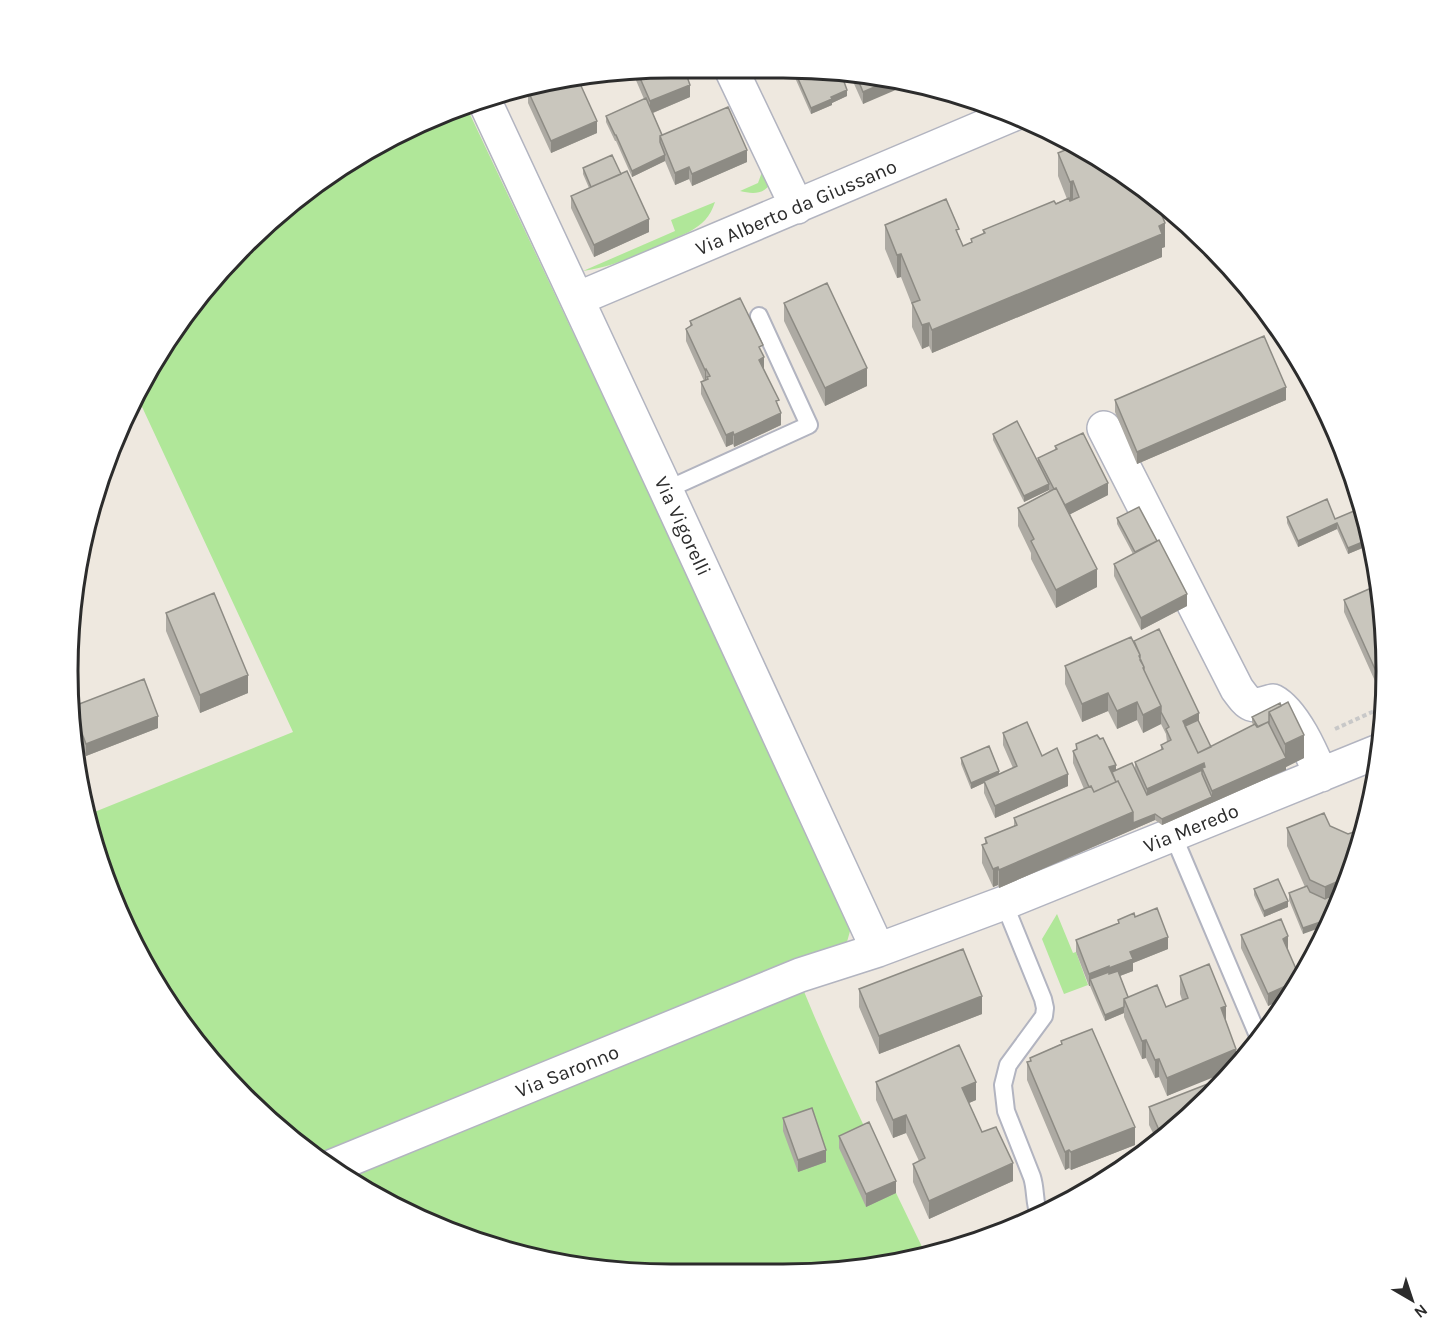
<svg xmlns="http://www.w3.org/2000/svg" width="1454" height="1342" viewBox="0 0 1454 1342" font-family="Karla,sans-serif">
	<style>
		.green { fill: #b0e799 }
		.lines { fill: none; stroke-linecap: round; stroke-linejoin: round }
		.lane-casing { stroke: #b2b4c0; stroke-width: 20 }
		.street-casing { stroke: #b2b4c0; stroke-width: 36 }
		.path { stroke: #c8c8c8; stroke-width: 4; stroke-dasharray: 4.5 3; stroke-linecap: butt }
		.lane { stroke: #fff; stroke-width: 16 }
		.street { stroke: #fff; stroke-width: 33 }
		.wall { fill: #adaaa3 }
		.shaded-wall { fill: #8d8b84 }
		.building { fill: #c9c6bd; stroke: #8d8b84; stroke-width: 1.5 }
		.labels { text-anchor: middle; stroke-width: 6; stroke-linejoin: round; paint-order: stroke }
		.street-label { font-size: 20px; fill: #2c2c2c; stroke: #fff }
		.rim { fill: none; stroke: #2c2c2c; stroke-width: 3 }
	</style>
	<rect width="100%" height="100%" fill="#eee8df"/>
	<!-- green -->
	<path class="green" d="M730 92 771 182C765 195 752 194 740 191L758 183 762 172 725 94Z
		M467 108 852 924 845 949 795 969C833 1066 881 1161 926 1255L900 1263 783 1274 593 1269 477 1242 369 1193 245 1098 169 1007 113 902 87 815 293 732 137 396 148 370 217 273 303 192 404 130Z
		M715 202C710 217 703 224 689 232 655 247 620 266 583 271L675 231 671 220Z
		M1057 914 1073 953 1076 952 1088 985 1064 994 1042 939Z
		M1120 1171 1118 1173 1048 1210 1045 1204Z"/>
	<g class="lines">
		<!-- lane casing -->
		<g class="lane-casing">
			<path id="lane" d="M981 103 990 124
				M666 490 809 425 759 316
				M1173 835 1259 1038
				M1004 903 1043 999 1045 1008 1044 1016 1008 1065 1003 1085 1006 1111 1032 1177C1036 1189 1034 1203 1039 1215"/>
		</g>
		<!-- street casing -->
		<g class="street-casing">
			<path id="street" d="M732 71 797 207
				M485 102 666 490 878 950
				M577 299 1014 114
				M1104 428 1237 689C1251 708 1251 707 1273 701 1294 712 1312 754 1321 775
				M333 1166 800 975 878 950 1004 903 1379 751"/>
		</g>
		<!-- path -->
		<path class="path" d="M1335 729 1383 707"/>
		<!-- lane -->
		<use href="#lane" class="lane"/>
		<!-- street -->
		<use href="#street" class="street"/>
	</g>
	<!-- wall -->
	<path class="wall" d="M671 68H685L684 69 690 97 653 113 662 135 747 162 692 186 689 179 675 185 665 161 632 177 616 141H615L606 122V116L644 99 632 71Z
		M796 74 847 96 832 103V105L811 114 796 80Z
		M851 77 901 79 863 104Z
		M528 91 597 133 551 153 528 103Z
		M1058 153 1165 247 1162 248V257L932 353 929 346 922 349 912 327V305L901 277 897 278 885 249V225L959 236 963 246 971 243V239L983 234V230L1067 199 1058 176Z
		M583 168 621 174 649 232 594 257 571 208V196L589 188 583 174Z
		M784 303 867 386 825 406 784 321Z
		M690 321 763 354 764 369 779 408 781 425 734 447 733 444 726 447 701 394V382L704 381 686 341V329L690 326Z
		M1115 400H1286L1137 464 1115 412Z
		M993 434 1038 464V458L1055 450V446L1108 495 1070 514 1097 587 1056 608 1031 559V553L1018 526V508L1049 491V490L1024 502 993 440Z
		M1359 502 1372 544 1348 554 1337 529 1298 547 1287 523V517L1335 519 1359 509Z
		M1117 518 1187 606 1141 630 1114 576V564L1133 554 1117 524Z
		M1379 598V690L1344 612V600H1375Z
		M166 613 248 693 200 713 166 631Z
		M1134 641 1199 722 1211 747 1254 725 1252 723V717L1280 703 1304 758 1286 767V770L1162 825 1155 820 999 888 998 885 993 887 982 863V845L985 844V838L1014 826V818L1084 789 1073 763V751L1076 750V744L1116 770 1135 769V762L1161 750V745L1167 742 1166 734 1161 724 1143 733 1137 720 1117 729 1108 711 1082 722 1065 684V666Z
		M74 706 158 728 86 756 75 727Z
		M1003 733 1042 756 1068 786 995 818 984 793V783L971 789 961 764V758L999 775 1013 768 1003 745Z
		M1330 826 1348 834 1363 829 1342 898 1332 902 1303 934 1289 900V893L1305 887 1287 846V828Z
		M1254 889 1288 907 1264 917 1254 895Z
		M1135 917 1168 949 1133 963V971L1120 976 1128 997 1166 1007 1182 1000 1180 994V976L1226 1021 1236 1065 1167 1096 1159 1077 1155 1078 1146 1058 1142 1059 1124 1017V1013L1105 1021 1090 986H1089L1076 952V940L1118 924V920Z
		M1241 935 1288 949H1287L1300 978 1290 996 1268 1006 1241 948Z
		M859 989 982 1014 879 1054 859 1007Z
		M1061 1041 1135 1145 1071 1170 1069 1168 1065 1170 1027 1080V1062L1030 1061V1058L1061 1044Z
		M876 1082 976 1100 969 1103 982 1132 1013 1181 929 1219 913 1182V1164L919 1161 906 1133 893 1138 876 1100Z
		M1209 1098 1157 1141 1149 1125V1107Z
		M783 1118 826 1162 798 1172 783 1131Z
		M839 1136 896 1193 866 1207 839 1148Z"/>
	<!-- shaded-wall -->
	<path class="shaded-wall" d="M893 79H901L912 83 863 104V92Z
		M690 85V97L650 114V101Z
		M847 90V96L832 103V105L811 114V108L831 97Z
		M597 121V133L551 153V141Z
		M747 150V162L692 186V174Z
		M665 155V161L632 177V171Z
		M689 167V179L675 185V173Z
		M1073 181V204L1070 205V182Z
		M649 219V232L594 257V245Z
		M1165 223V247L1162 248V257L932 353V330Z
		M901 254V277L897 278V255Z
		M929 323V346L922 349V325Z
		M764 357V369L759 360Z
		M867 368V386L825 406V388Z
		M706 369V381L705 382V370Z
		M1286 387V400L1137 464V452Z
		M781 413V425L734 447V435Z
		M733 432V444L726 447V435Z
		M1108 483V495L1063 518V506Z
		M1049 484V490L1024 502V496Z
		M1337 523V529L1298 547V541Z
		M1370 539 1372 544 1348 554V548Z
		M1097 569V587L1056 608V590Z
		M1187 594V606L1141 630V618Z
		M1386 674 1385 687 1379 690V678Z
		M248 675V693L200 713V695Z
		M1108 693V711L1082 722V704Z
		M1137 702V720L1117 729V711Z
		M1161 706V724L1143 733V715Z
		M1199 713V725L1185 732 1183 721Z
		M158 716V728L86 756V744Z
		M1304 735V758L1286 767V770L1162 825V819L1212 797V791L1285 758V744Z
		M1204 763V772L1202 768V776L1147 802V789Z
		M1116 765V777L1112 779 1109 767Z
		M83 770V777L78 778V772Z
		M999 771V777L984 781V783L971 789V783Z
		M1068 774V786L995 818V806Z
		M1133 812 1155 814V820L999 888V870Z
		M998 867V885L993 887V869Z
		M1348 877 1342 898 1325 905V887Z
		M1288 901V907L1264 917V911Z
		M1332 918 1328 925 1303 934V928Z
		M1288 936V949L1283 951V939Z
		M1168 937V949L1133 963V971L1109 980V968L1130 952Z
		M1109 966V978L1090 979V986H1089V974Z
		M1299 980 1290 996 1268 1006V994Z
		M982 996V1014L879 1054V1036Z
		M1226 1006V1024L1221 1008Z
		M1124 1007V1013L1105 1021V1015Z
		M1146 1040V1058L1142 1059V1041Z
		M1236 1049V1065L1234 1069 1167 1096V1078Z
		M1159 1059V1077L1155 1078V1060Z
		M976 1082V1100L962 1106V1088Z
		M906 1115V1133L893 1138V1120Z
		M1135 1127V1145L1071 1170V1152Z
		M826 1150V1162L798 1172V1160Z
		M1069 1150V1168L1065 1170V1152Z
		M1013 1163V1181L929 1219V1201Z
		M896 1181V1193L866 1207V1194Z"/>
	<!-- building -->
	<path class="building" d="M671 68H684L690 85 650 101 637 71Z
		M796 74 842 76 847 90 831 97 832 99 811 108Z
		M577 77 597 121 551 141 528 91 556 79Z
		M857 77 893 79 863 92Z
		M646 98 662 135 660 136V142L665 155 632 171 616 135H615L606 116Z
		M728 107 747 150 692 174 689 167 675 173 660 136Z
		M1075 146 1119 169 1144 190 1149 203 1156 201 1165 223 1159 226 1162 234 932 330 929 323 922 325 912 303 920 300 901 254 897 255 885 225 946 199 959 229 956 230 963 246 972 242 971 239 985 233 983 230 1054 201 1056 204 1069 198 1070 201 1079 197 1073 181 1070 182 1058 153Z
		M612 155 621 174 591 187 583 168Z
		M627 171 649 219 594 245 571 196Z
		M827 283 867 368 825 388 784 303Z
		M740 298 763 345 759 347 764 357 759 360 779 400 776 401 781 413 734 435 733 432 726 435 701 382 708 379 707 377 710 376 706 369 705 370 686 329 692 325 690 321Z
		M1264 336 1286 387 1137 452 1115 400Z
		M1017 421 1049 484 1024 496 993 434Z
		M1083 433 1108 483 1065 505 1056 488 1054 489 1038 458 1057 449 1055 446Z
		M1056 488 1097 569 1056 590 1031 541 1034 539 1018 508Z
		M1327 499 1335 519 1361 508 1370 539 1348 548 1337 523 1298 541 1287 517Z
		M1139 507 1157 541 1135 552 1117 518Z
		M1159 540 1187 594 1141 618 1114 564Z
		M1369 589 1375 600 1379 598 1386 671V674L1379 678 1344 600Z
		M214 593 248 675 200 695 166 613Z
		M1159 629 1199 713 1183 721 1198 753 1255 724 1257 727 1268 722 1286 758 1212 791 1202 768 1205 767 1204 763 1147 789 1135 762 1163 749 1161 745 1171 740 1166 729 1169 727 1161 712V706L1144 670V667L1140 660V655L1134 641Z
		M1131 637 1140 655 1139 656 1144 667 1143 668 1161 706 1143 715 1137 702 1117 711 1108 693 1082 704 1065 666Z
		M144 679 158 716 86 744 74 712V706Z
		M1288 702 1304 735 1285 744 1269 712Z
		M1280 703 1281 706 1269 712V723L1268 722 1258 727 1252 717Z
		M1198 720 1211 747 1198 753 1185 726Z
		M1027 722 1042 756 1057 748 1068 774 995 806 984 781 1017 766 1003 733Z
		M1097 735 1100 739 1103 738 1116 765 1109 767 1116 782 1094 792 1091 786 1089 787 1073 751 1077 749 1076 744Z
		M989 746 999 771 971 783 961 758Z
		M77 754 83 770 78 772Z
		M1132 763 1147 795 1202 770V774L1212 797 1162 819 1155 814 1133 823V812L1118 781 1116 782 1112 772Z
		M1118 781 1133 812 999 870 998 867 993 869 982 845 987 843 985 838 1017 825 1014 818 1091 786 1094 792Z
		M1324 813 1330 826 1348 834 1363 829 1348 877 1325 887 1310 880 1287 828Z
		M1278 879 1288 901 1264 911 1254 889Z
		M1307 886 1310 892 1325 899 1330 896 1336 911 1332 918 1303 928 1289 893Z
		M1157 908 1168 937 1130 952 1133 959 1109 968V966L1089 974 1076 940 1119 923 1118 920 1134 913 1135 917Z
		M1281 919 1288 936 1283 939 1300 978 1299 980 1268 994 1241 935Z
		M963 949 982 996 879 1036 859 989Z
		M1209 964 1226 1006 1221 1008 1236 1049 1167 1078 1159 1059 1155 1060 1146 1040 1142 1041 1124 999 1157 985 1166 1007 1188 998 1180 976Z
		M1118 971 1128 997 1124 999V1007L1105 1015 1090 979 1109 972V974Z
		M1092 1029 1135 1127 1071 1152 1069 1150 1065 1152 1027 1062 1031 1061 1030 1058 1062 1044 1061 1041Z
		M959 1045 976 1082 962 1088 982 1132 996 1127 1013 1163 929 1201 913 1164 925 1158 906 1115 893 1120 876 1082Z
		M1228 1076 1209 1098 1162 1137 1149 1107Z
		M812 1108 826 1150 798 1160 783 1118Z
		M869 1122 896 1181 866 1194 839 1136Z"/>
	<g class="labels">
		<!-- street labels -->
		<g class="street-label">
			<text transform="translate(796 207) rotate(-23)" y="7">Via Alberto da Giussano</text>
			<text transform="translate(683 526) rotate(65)" y="7">Via Vigorelli</text>
			<text transform="translate(1191 828) rotate(-22)" y="7">Via Meredo</text>
			<text transform="translate(567 1071) rotate(-22)" y="7">Via Saronno</text>
		</g>
	</g>
	<!-- crop -->
	<path d="M0 0H1454V1342H0ZM671 78H783A593 593 0 0 1 1376 671V671A593 593 0 0 1 783 1264H671A593 593 0 0 1 78 671V671A593 593 0 0 1 671 78Z" fill="#fff" fill-rule="evenodd"/>
	<path class="rim" d="M671 78H783A593 593 0 0 1 1376 671V671A593 593 0 0 1 783 1264H671A593 593 0 0 1 78 671V671A593 593 0 0 1 671 78Z"/>
	<!-- north arrow -->
	<g transform="translate(1412 1300) rotate(141)" stroke="#ffffff" stroke-width="4.5" paint-order="stroke">
	<path d="M0-4.5L10 22L0 15L-10 22Z" fill="#2c2c2c"/>
	<text y="-9" font-size="16" font-weight="bold" text-anchor="middle" fill="#2c2c2c">N</text>
	</g>
</svg>
